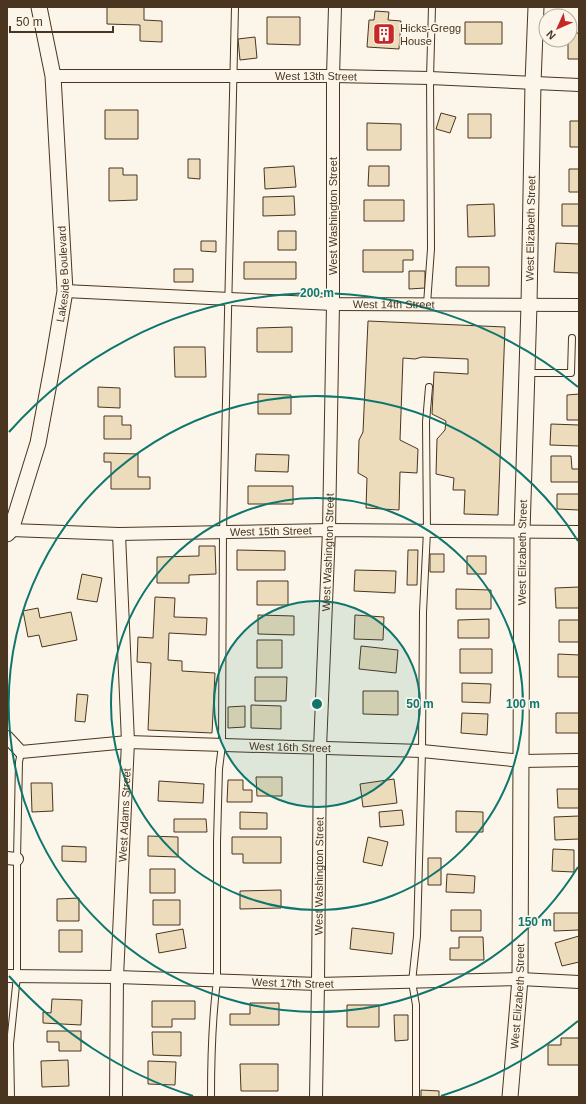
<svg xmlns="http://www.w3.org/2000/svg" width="586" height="1104" viewBox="0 0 586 1104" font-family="Arial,sans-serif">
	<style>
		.building { fill: #ecdcbc; stroke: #4a3520 }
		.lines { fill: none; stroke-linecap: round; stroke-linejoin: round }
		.service-casing { stroke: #4a3520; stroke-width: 8 }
		.minor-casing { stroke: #4a3520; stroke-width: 14 }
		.tertiary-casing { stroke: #4a3520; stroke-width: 17 }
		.service { stroke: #fbf6e9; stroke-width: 6 }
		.minor { stroke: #fbf6e9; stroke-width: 12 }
		.tertiary { stroke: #fbf6e9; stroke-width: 15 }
		.ring { fill: none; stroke: #0f766e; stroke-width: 2 }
		.labels { text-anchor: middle; stroke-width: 3; stroke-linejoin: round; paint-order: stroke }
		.poi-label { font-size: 11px; fill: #4a3520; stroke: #fbf6e9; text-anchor: start }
		.street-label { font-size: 11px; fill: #4a3520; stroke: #fbf6e9 }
		.centre { fill: #0f766e; stroke: #fbf6e9; stroke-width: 2 }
		.ring-label { font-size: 12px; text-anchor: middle; font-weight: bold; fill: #0f766e; stroke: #fbf6e9; stroke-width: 3; stroke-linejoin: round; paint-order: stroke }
	</style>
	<rect width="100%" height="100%" fill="#fbf6e9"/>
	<!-- building -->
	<path class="building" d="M107 7H144V20L162 21V42L140 41V25L107 24Z
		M375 11 389 12 388 20 401 21 399 49 367 47 369 20H374Z
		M267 17H300V45L267 44Z
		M465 22H502V44H465Z
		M570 33H579V59H568V40H570Z
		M255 37 257 58 240 60 238 39Z
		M105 110H138V139H105Z
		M441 113 456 117 450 133 436 129Z
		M468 114H491V138H468Z
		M570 121H579V147H570Z
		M367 123 401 124V150H367Z
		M188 159H200V179L188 178Z
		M294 166 296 187 265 189 264 168Z
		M369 166H389V186H368Z
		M109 168H123V175H137V200L109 201Z
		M569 169H579V192H569Z
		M294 196 295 215 263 216V197Z
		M364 200H404V221H364Z
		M494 204 495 236 468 237 467 205Z
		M562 204H579V226H562Z
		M278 231H296V250H278Z
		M201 241H216V252L201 251Z
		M556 243 579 244V273L554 272Z
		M363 250H413V260H403V272H363Z
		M244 262H296V279H244Z
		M456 267H489V286H456Z
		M174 269H193V282H174Z
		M409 271H425V288L409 289Z
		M368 321 505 327 498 515 464 514 465 490H453L454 478 436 474 437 439 445 430 446 421 432 414 434 372 468 374V359L422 357 415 359 403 358 400 440 418 449 417 473 400 472 399 510 366 508 367 478 358 473 359 440 363 432Z
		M292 327V352H257V328Z
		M174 347H205L206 377H175Z
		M98 387 120 388V408L98 407Z
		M258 394 291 395V414H258Z
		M579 394V420H567V395Z
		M104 416H122V425H131V439H104Z
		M551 424 579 425V446L550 445Z
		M104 453 138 454V477H150V489H111V462H104Z
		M256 454 289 455 288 472 255 471Z
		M551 456H571L572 469H579V482H551Z
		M248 486H293V504H248Z
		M557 494H579V510L557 509Z
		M199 546H215L216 574 189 575V583H157V557L199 556Z
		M237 550 285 551V570H237Z
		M408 550H418L417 585H407Z
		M430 554H444V572H430Z
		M467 556H486V574H467Z
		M355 570 396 571 395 593 354 591Z
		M82 574 102 578 97 602 77 599Z
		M257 581H288V605H257Z
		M579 587V608H556L555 588Z
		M456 589 491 590V609H456Z
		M155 597 175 598 174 617 207 618 206 635 169 633 168 660 182 661V671L215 673 212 733 148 730 151 663 137 662 138 637 153 638Z
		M38 608 40 618 71 612 77 640 42 647 39 635 28 637 23 611Z
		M258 615 294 616V635L258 634Z
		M355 615 384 617 383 640 354 639Z
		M489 619V638H458V620Z
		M559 620H579V642H559Z
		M257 640H282V668H257Z
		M361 646 398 650 396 673 359 669Z
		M460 649H492V673H460Z
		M558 654 579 655V677H558Z
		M255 677H287L286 701H255Z
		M462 683 491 684 490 703 462 702Z
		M363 691H398V715L363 714Z
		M77 694 88 695 85 722 75 721Z
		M251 705 281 706V729L251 728Z
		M245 706V727L228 728V707Z
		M462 713 488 714 487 735 461 733Z
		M556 713H579V733H556Z
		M256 777H282V796H257Z
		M394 779 397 803 363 807 360 784Z
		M228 780H243V790H252V802H227Z
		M159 781 204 784 203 803 158 801Z
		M31 783H52L53 811 32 812Z
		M557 789H579V808H558Z
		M402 810 404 825 380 827 379 812Z
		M456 811 483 812V832H456Z
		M240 812 267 813V829H240Z
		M579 816V839L555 840 554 817Z
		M174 819H206L207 832H174Z
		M148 836 178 837V857L148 856Z
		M232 837H281V863H243V854H232Z
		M368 837 388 842 382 866 363 862Z
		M62 846 86 847V862L62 861Z
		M553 849 574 850V872L552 871Z
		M428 858H441V885H428Z
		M150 869H175V893H150Z
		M447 874 475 876 474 893 446 892Z
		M281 890V908L240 909V891Z
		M79 898V921H57V899Z
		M153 900H180V925H153Z
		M451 910H481V931H451Z
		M554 913H579V930L554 931Z
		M352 928 394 933 392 954 350 949Z
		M183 929 186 948 159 953 156 934Z
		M59 930H82V952H59Z
		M579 936V962L562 966 555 943Z
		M459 937H483L484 960H450V948H459Z
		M52 999 82 1000 81 1025 43 1023V1012L51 1013Z
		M152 1001H195V1019H172V1027H152Z
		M250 1003H279V1025H230V1014H250Z
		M347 1005H379V1027H347Z
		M394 1015H408V1040L395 1041Z
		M47 1031H81V1051H59V1042H47Z
		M152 1032H181V1056L153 1055Z
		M561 1038H579V1065H548V1045H561Z
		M68 1060 69 1086 42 1087 41 1061Z
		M148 1061 176 1062 175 1085 148 1084Z
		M240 1064H278V1091H241Z
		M421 1090 439 1091V1097H421Z"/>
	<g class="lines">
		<!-- service casing -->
		<g class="service-casing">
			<path id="service" d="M427 304 431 249 430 78 432 7
				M527 373H571L572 338
				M11 1097 10 1044 17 976V859L19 762 21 752
				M211 1097C211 1058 212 1019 217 981V841L219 769 222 745 223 532 235 7
				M416 1097V1005L412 982 417 936 422 751 423 612 427 531 426 422 429 387"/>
		</g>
		<!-- minor casing -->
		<g class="minor-casing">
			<g id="minor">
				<path id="s1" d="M53 76H333L430 78 579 85"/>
				<path id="s2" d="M65 291 333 304 579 305"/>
				<path id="s3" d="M11 530 119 534 329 530 579 532"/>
				<path id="s4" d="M7 737 21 752 128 742 422 751 522 761 579 760"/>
				<path d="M7 858 17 859"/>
				<path id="s5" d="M7 976 117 977 318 984 520 979 579 982"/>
				<path id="s6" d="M116 1097 117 977 128 742 119 534"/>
				<path id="s7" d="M316 1097 318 984 320 748 329 530 333 304V76L335 7"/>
			</g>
		</g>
		<!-- tertiary casing -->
		<g class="tertiary-casing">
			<g id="tertiary">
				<path id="s8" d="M7 534 11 530 38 443 53 362 65 291 53 76 39 7"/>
				<path id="s9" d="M510 1097 520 979 522 532 529 305 533 83 536 7"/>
			</g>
		</g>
		<!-- service -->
		<use href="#service" class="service"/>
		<!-- minor -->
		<use href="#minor" class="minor"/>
		<!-- tertiary -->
		<use href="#tertiary" class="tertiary"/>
	</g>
	<!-- distance rings -->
	<circle cx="317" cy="704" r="103" fill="#0f766e" fill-opacity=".12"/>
	<g class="ring">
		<circle cx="317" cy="704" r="103"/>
		<circle cx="317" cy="704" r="206"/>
		<path d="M578 867A308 308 0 1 1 578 541"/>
		<path d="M578 1021A411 411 0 0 1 441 1096M193 1096A411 411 0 0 1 9 976M9 432A411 411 0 0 1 578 387"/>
	</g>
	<!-- icons -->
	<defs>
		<g id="building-square" transform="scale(1.15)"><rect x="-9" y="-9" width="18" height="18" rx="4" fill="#c62828" stroke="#fbf6e9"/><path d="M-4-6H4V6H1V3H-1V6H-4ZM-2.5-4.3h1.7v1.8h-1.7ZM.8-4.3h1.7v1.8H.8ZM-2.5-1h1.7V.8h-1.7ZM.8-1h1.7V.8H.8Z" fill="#fff"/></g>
	</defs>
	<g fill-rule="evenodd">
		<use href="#building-square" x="384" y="34"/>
	</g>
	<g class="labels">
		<!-- poi labels -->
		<g class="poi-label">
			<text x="400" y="32">Hicks-Gregg<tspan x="400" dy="13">House</tspan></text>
		</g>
		<!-- street labels -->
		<g class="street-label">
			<text dy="4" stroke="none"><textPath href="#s1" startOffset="263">West 13th Street</textPath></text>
			<text transform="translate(333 216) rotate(-90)" y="4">West Washington Street</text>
			<text dy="4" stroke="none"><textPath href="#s9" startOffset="869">West Elizabeth Street</textPath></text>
			<text dy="4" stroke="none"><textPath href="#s8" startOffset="268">Lakeside Boulevard</textPath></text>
			<text dy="4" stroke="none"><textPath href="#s2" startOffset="329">West 14th Street</textPath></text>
			<text dy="4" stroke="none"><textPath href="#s3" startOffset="260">West 15th Street</textPath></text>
			<text dy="4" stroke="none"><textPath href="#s7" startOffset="545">West Washington Street</textPath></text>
			<text dy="4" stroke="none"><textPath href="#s9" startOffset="545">West Elizabeth Street</textPath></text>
			<text dy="4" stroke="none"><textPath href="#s4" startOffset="290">West 16th Street</textPath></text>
			<text dy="4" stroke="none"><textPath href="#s6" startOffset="282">West Adams Street</textPath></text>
			<text dy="4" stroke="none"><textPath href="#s7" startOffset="221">West Washington Street</textPath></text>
			<text dy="4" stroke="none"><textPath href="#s5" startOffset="286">West 17th Street</textPath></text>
			<text dy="4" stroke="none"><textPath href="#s9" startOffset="101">West Elizabeth Street</textPath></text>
		</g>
	</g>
	<circle cx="317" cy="704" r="6" class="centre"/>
	<g class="ring-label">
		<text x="317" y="297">200 m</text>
		<text x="420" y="708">50 m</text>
		<text x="523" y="708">100 m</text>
		<text x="535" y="926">150 m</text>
	</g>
	<!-- border -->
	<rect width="586" height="1104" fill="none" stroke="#4a3520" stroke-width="16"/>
	<!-- north arrow -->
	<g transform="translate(558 28) rotate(225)"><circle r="19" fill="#fbf6e9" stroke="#b4a999"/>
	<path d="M0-3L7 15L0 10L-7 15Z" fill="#c62828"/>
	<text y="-6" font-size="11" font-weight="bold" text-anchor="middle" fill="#4a3520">N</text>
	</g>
	<!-- scale -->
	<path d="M10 26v6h103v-6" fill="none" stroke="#4a3520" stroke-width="2"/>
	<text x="16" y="26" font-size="12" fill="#4a3520" stroke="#fbf6e9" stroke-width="3" paint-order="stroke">50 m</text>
</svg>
